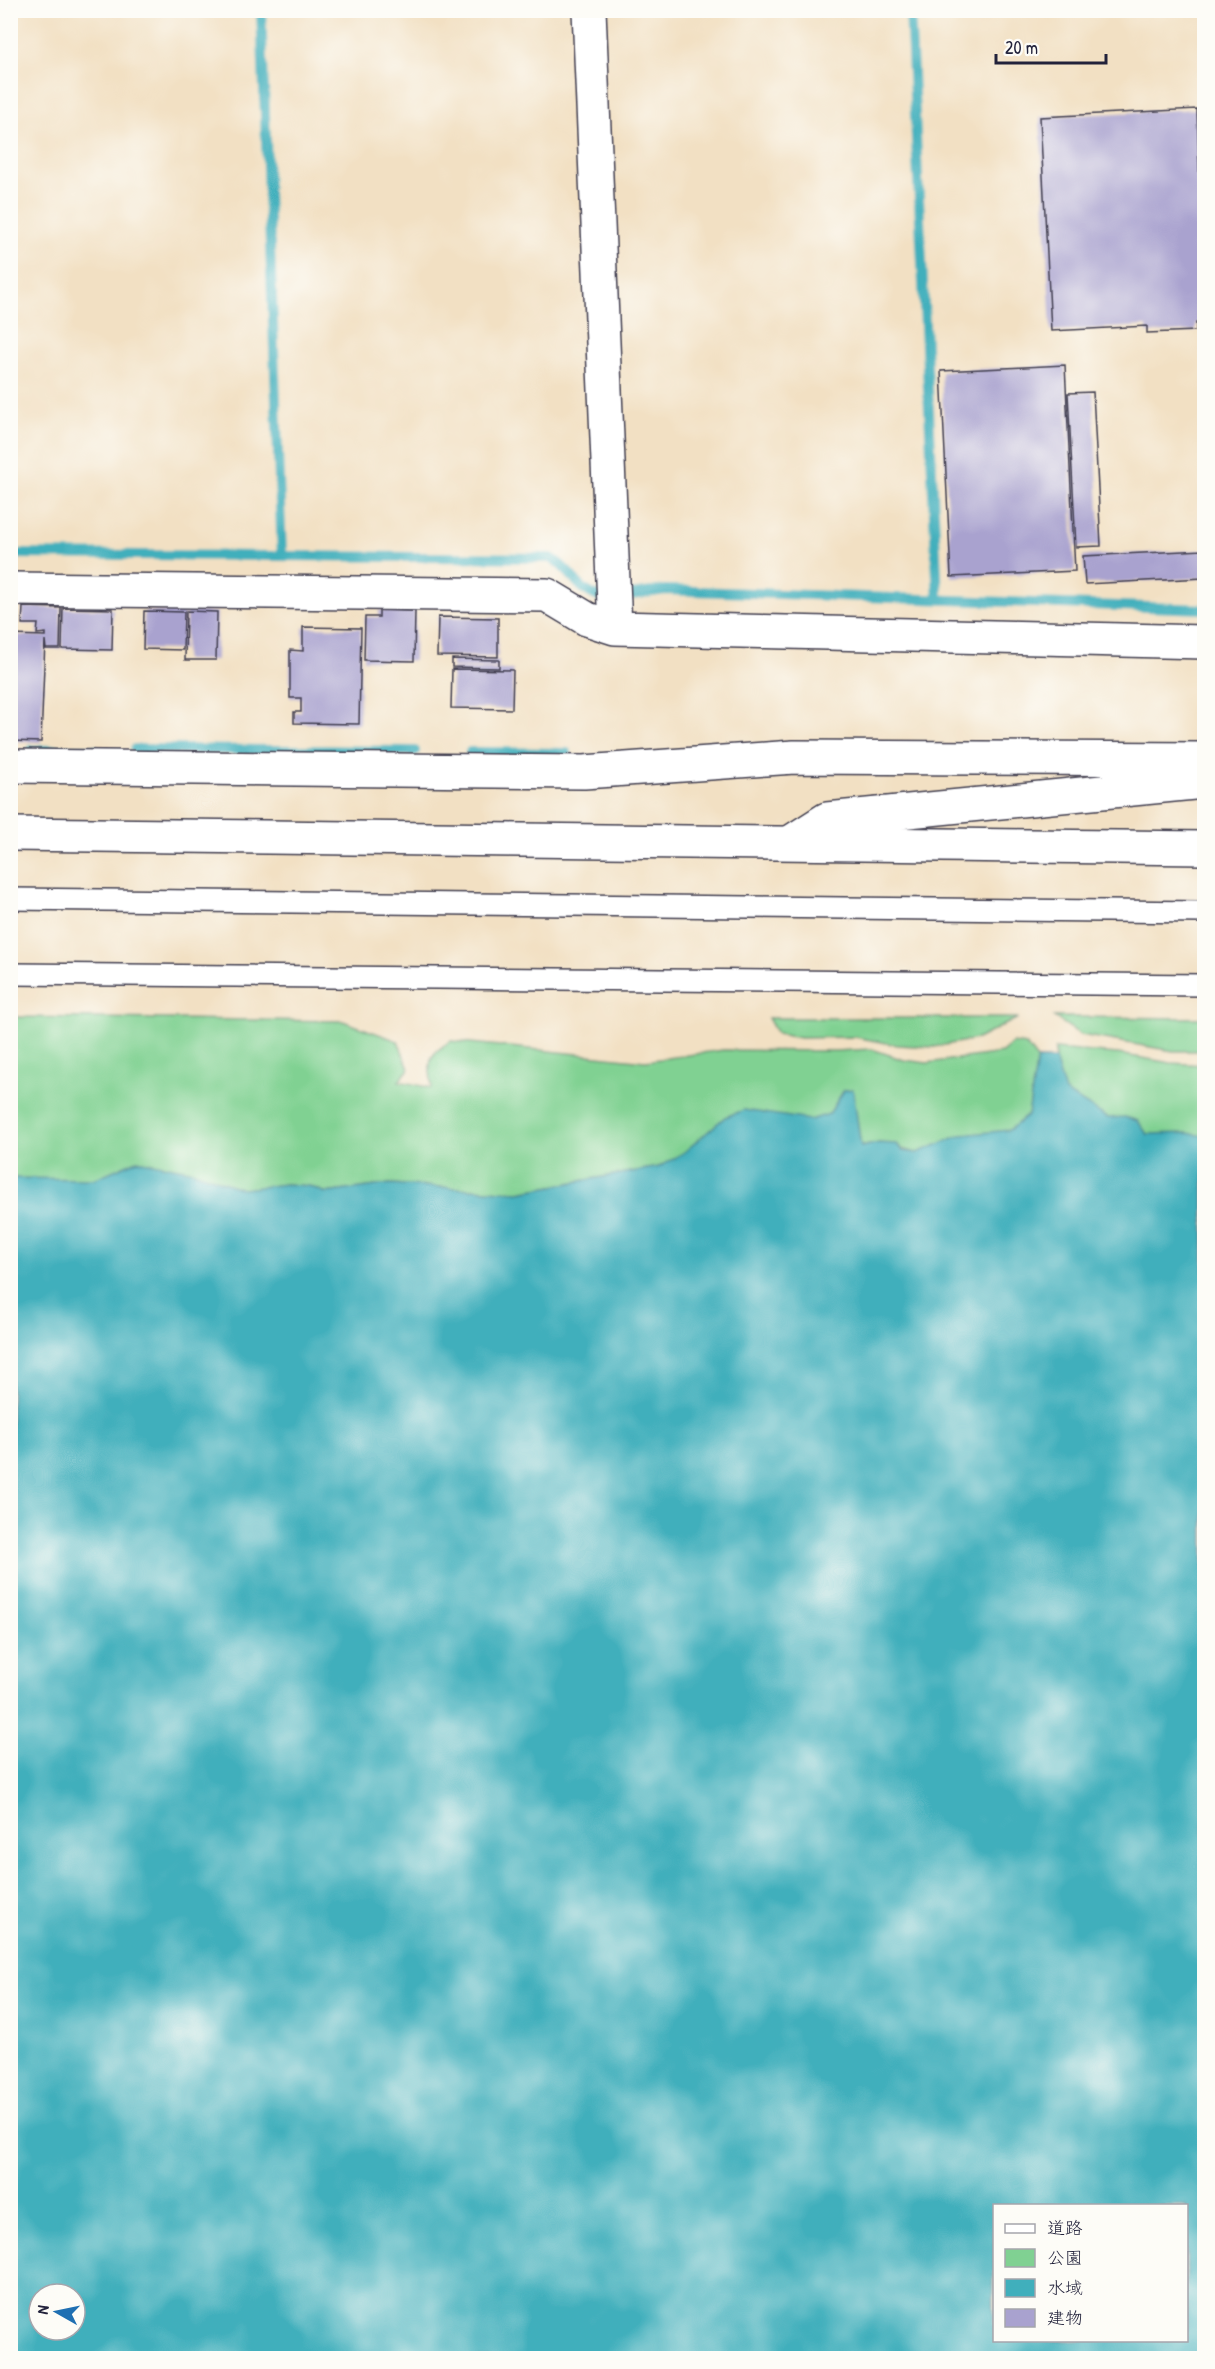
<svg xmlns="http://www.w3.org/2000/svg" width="1215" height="2369" viewBox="0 0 1215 2369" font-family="'Patrick Hand','Klee One',sans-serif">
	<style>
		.green { fill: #80d192; stroke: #517a66; stroke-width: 1.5 }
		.water { fill: #40afbc; stroke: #31687c; stroke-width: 1.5; fill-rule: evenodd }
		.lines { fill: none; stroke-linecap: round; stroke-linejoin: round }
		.stream { stroke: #40afbc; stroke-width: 10 }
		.building { fill: #a9a2cf }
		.service-casing { stroke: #413e4f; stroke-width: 24 }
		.minor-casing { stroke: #413e4f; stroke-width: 36 }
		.tertiary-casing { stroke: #413e4f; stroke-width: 36 }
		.service { stroke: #fff; stroke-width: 21 }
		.minor { stroke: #fff; stroke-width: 33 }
		.tertiary { stroke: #fff; stroke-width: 33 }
	</style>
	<rect width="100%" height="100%" fill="#fdfcf7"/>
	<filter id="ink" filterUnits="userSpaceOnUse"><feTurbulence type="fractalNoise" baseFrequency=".0167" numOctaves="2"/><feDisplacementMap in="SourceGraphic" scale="12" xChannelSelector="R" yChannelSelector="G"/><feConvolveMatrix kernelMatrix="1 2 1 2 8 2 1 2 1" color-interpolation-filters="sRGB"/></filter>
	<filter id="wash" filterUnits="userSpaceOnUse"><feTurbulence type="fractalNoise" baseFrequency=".008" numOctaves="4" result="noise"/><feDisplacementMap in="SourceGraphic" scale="24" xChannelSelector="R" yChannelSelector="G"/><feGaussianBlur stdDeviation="1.35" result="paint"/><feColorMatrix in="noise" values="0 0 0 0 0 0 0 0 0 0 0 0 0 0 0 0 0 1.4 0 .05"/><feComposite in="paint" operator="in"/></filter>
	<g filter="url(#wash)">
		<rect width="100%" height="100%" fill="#f2e0c3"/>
		<!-- green -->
		<path class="green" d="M11 1017 343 1021 398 1041 409 1069 399 1081 432 1088C429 1061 425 1057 451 1041L646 1061 723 1050 835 1051 872 1049 904 1060 927 1063 1002 1053 1012 1043 1026 1045 1037 1059H1055V1049L1118 1054 1171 1063 1204 1065V1145L917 1153 879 1143 860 1147 659 1167 519 1192 390 1184 326 1193 309 1186 286 1184 11 1228Z
			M1054 1017 1204 1018V1051H1173L1081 1035Z
			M768 1018H1018L977 1039 934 1047 897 1045 855 1037 800 1038 777 1034Z"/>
		<!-- water -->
		<path class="water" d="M1037 1059H1055L1065 1092 1108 1118 1125 1117 1138 1121 1147 1134 1188 1133 1204 1136V2358H11V1178L94 1179 137 1160 194 1171 242 1189 286 1184 309 1186 326 1193 390 1184 519 1192 659 1167 683 1153 725 1117 744 1110 810 1120 829 1114 844 1090 853 1089 861 1147 879 1143 896 1144 903 1151 917 1153 961 1135 1009 1130 1028 1115ZM994 2206H1186V2340H994ZM39 2294H75V2330H39Z"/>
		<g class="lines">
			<!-- stream -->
			<path class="stream" d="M261 10 282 556
				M910 10 938 598
				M10 554 551 558C573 570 576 592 603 598
				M625 596 665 590 1204 609
				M135 749 415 751
				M32 750H94
				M470 752 567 753"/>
		</g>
		<g id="blocks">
			<!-- building -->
			<path class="building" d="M1197 109 1204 323H1196V331L1147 333V326L1051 331 1040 117Z
				M1065 365 1075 571 951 577 941 371Z
				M1093 392 1101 546 1076 547 1068 393Z
				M1204 550V578L1085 584 1083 556Z
				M23 607 61 608 60 649H46L45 640 41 742 10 741V635L46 636V633L37 634 38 624H22Z
				M63 608 113 609 112 650 62 649Z
				M379 610 415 611 414 661 364 660 365 617H379Z
				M144 611 184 612 183 650 143 649Z
				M186 611 217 612 216 660H185Z
				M438 617 498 618V657L437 656Z
				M303 627 361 628 359 724 294 723V712H301V698H290V650L303 651Z
				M452 659 499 660V668L452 667Z
				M452 669 513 670 512 709 451 708Z"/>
		</g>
	</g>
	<g filter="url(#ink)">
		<use href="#blocks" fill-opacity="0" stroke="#413e4f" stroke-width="1.5"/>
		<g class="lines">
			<!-- service casing -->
			<g class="service-casing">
				<path id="service" d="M10 899 1204 912
					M10 974 1204 985"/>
			</g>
			<!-- minor casing -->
			<g class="minor-casing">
				<path id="minor" d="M589 10 615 628
					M10 589 547 595 587 619 615 628 1204 642
					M10 766 584 772 794 757 1204 759
					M791 842 827 819 1204 782"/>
			</g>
			<!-- tertiary casing -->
			<g class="tertiary-casing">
				<path id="tertiary" d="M10 834 1204 848"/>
			</g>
			<!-- service -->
			<use href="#service" class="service"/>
			<!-- minor -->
			<use href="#minor" class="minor"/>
			<!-- tertiary -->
			<use href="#tertiary" class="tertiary"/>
		</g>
	</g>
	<!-- margin -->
	<rect width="1215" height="2369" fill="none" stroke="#fdfcf7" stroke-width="36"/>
	<!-- legend -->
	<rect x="993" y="2204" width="195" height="138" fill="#fdfcf7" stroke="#a5a5ac" stroke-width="1.5"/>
	<rect x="1005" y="2224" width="30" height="9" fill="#ffffff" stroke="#a5a5ac" stroke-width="1.5"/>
	<text x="1047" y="2234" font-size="18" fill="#22223b">道路</text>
	<rect x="1005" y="2249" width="30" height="18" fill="#80d192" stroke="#a5a5ac" stroke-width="1.5"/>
	<text x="1047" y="2264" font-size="18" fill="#22223b">公園</text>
	<rect x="1005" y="2279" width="30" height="18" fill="#40afbc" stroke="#a5a5ac" stroke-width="1.5"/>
	<text x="1047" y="2294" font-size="18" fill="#22223b">水域</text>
	<rect x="1005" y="2309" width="30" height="18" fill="#a9a2cf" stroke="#a5a5ac" stroke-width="1.5"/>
	<text x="1047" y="2324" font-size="18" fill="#22223b">建物</text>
	<!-- north arrow -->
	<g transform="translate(57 2312) rotate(279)"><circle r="28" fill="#fdfcf7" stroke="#a5a5ac" stroke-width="1.5"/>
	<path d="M0-4.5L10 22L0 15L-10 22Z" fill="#1f6fb2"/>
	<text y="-9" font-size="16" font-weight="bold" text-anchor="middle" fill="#22223b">N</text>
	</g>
	<!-- scale -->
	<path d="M996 54v9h110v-9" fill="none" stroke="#22223b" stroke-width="3"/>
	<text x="1005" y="54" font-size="18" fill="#22223b" stroke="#fdfcf7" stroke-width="4.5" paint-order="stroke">20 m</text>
</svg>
